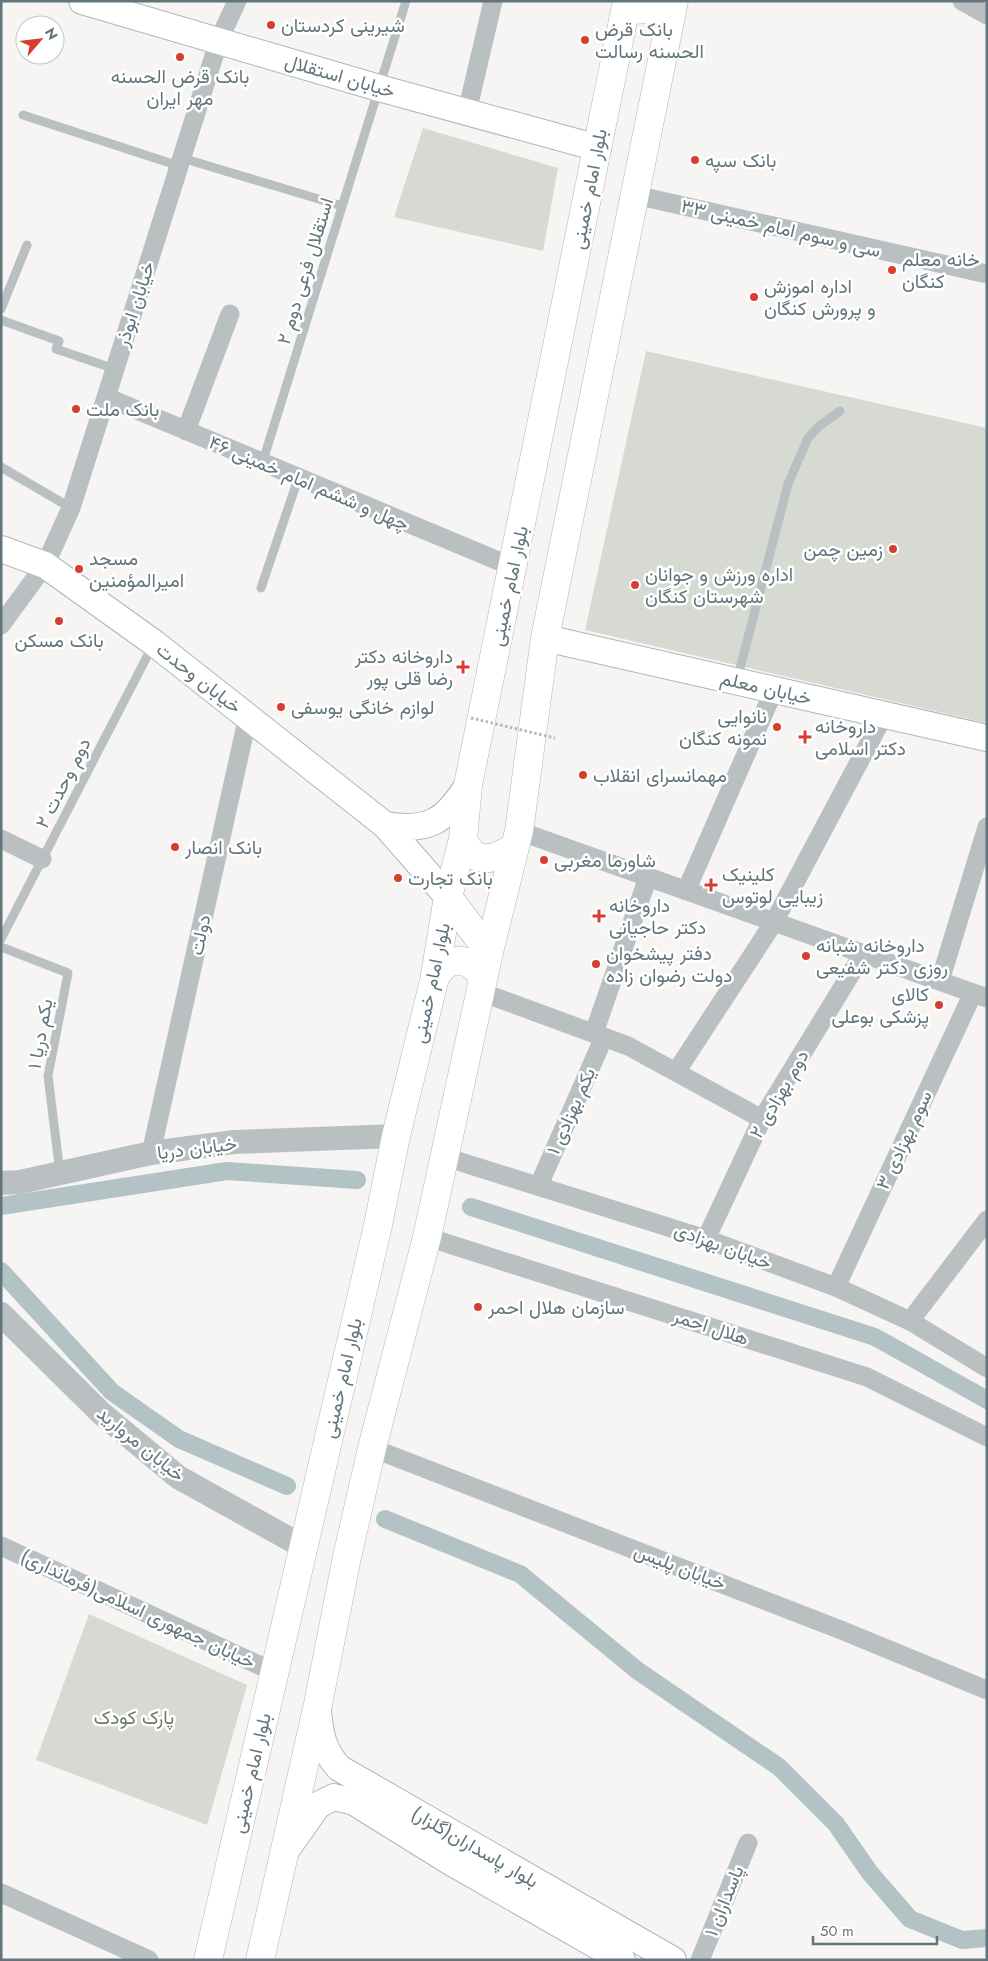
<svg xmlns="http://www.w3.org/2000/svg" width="988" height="1961" font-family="Jost,Vazirmatn,sans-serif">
  <rect width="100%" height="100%" fill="#f6f5f3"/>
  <path fill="#d6dad2" d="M423,128l135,40 -15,83 -149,-34z
    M646,351l341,77v295l-402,-93z
    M89,1614l158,71 -40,140 -171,-65z"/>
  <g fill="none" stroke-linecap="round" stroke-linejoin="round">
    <path stroke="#b3c2c4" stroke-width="18" d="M1,1206l226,-35 130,9
      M471,1207l404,130 112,63
      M1,1271l111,121 67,47 108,47
      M385,1519l135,55 118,97 141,96 57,57 34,49 40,46 52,21 25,-2"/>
    <defs>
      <path id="secondary" d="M82,1l297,87 219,60
        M1,549l44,16 109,78 231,182 63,72
        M545,638l442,100
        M385,825c43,7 60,-3 83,-40
        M318,1710c2,24 5,40 21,58l334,192
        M285,1852l33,-47 16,-8 20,5 95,59 173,99"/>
      <path id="primary" d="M625,12c24,-5 30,-5 43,17
        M463,839c10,26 30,22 50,9
        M448,897l41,55
        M434,981c10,-26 37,-27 49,-2
        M208,1960l170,-735 18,-89 38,-155 14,-84 15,-58 5,-54 159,-784
        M260,1960l58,-256 29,-147 25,-109 55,-211 62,-285 30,-121 26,-193 129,-637"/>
    </defs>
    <use href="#secondary" stroke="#afb6b9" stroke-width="28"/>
    <use href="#primary" stroke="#b0b6b9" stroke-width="29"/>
    <path stroke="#bac0c2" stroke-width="9" d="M23,115l156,51
      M182,158l160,48
      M1,309l26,-64
      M1,320l58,21 -3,8 59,20
      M262,464l144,-463
      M1,467l70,41
      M261,588l37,-109
      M737,680l51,-196 20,-46 11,-12 21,-15
      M1,939l152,-294
      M1,947l67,26 -20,103 12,97"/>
    <path stroke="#bac0c2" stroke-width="19" d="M962,1l25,14
      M467,112l26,-111
      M635,195l352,79
      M106,397l407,170
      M186,431l44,-117
      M1,625l44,-60 26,-57 148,-468 18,-39
      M519,831l468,167
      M1,839l41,20
      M686,891l88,-201
      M940,981l47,-154
      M481,992l147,54 134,73
      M594,1033l54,-156
      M676,1072l98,-150 110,-207
      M151,1153l97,-437
      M445,1157l261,82 130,48 74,34 77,47
      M539,1185l65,-148
      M427,1237l440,140 120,60
      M706,1239l56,-120 101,-165
      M836,1287l137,-294
      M910,1321l77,-101
      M372,1448l469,182 146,60
      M1,1546l273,126
      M1,1893l148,67
      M700,1960l48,-117"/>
    <path stroke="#bac0c2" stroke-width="24" d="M1,1183l19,-1 131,-29 83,-11 162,-6
      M1,1314l100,99 77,64 124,69"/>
    <use href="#secondary" stroke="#fff" stroke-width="26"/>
    <use href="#primary" stroke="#fff" stroke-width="28"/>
    <path stroke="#b5b9bb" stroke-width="3" stroke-dasharray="2.5 2.5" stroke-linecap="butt" d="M471,718l84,20"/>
  </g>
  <g fill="#d83d31" stroke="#fff" stroke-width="2">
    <circle cx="271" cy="25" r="5"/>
    <circle cx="585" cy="40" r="5"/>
    <circle cx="180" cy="57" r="5"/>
    <circle cx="695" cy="160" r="5"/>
    <circle cx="892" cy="270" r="5"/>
    <circle cx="754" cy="297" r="5"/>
    <circle cx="76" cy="409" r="5"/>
    <circle cx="893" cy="549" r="5"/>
    <circle cx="79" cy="569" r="5"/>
    <circle cx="635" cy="585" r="5"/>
    <circle cx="59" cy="621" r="5"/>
    <path d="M460.5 659.5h5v5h5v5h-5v5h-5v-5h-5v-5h5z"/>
    <circle cx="281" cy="707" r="5"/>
    <circle cx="777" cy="727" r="5"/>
    <path d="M802.5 729.5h5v5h5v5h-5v5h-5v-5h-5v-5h5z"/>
    <circle cx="583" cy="775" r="5"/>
    <circle cx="175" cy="847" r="5"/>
    <circle cx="544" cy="860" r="5"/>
    <circle cx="398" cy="878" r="5"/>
    <path d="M708.5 877.5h5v5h5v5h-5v5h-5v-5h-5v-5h5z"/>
    <path d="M596.5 908.5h5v5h5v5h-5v5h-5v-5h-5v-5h5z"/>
    <circle cx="806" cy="956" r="5"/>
    <circle cx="596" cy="964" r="5"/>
    <circle cx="939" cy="1005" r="5"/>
    <circle cx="478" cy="1307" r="5"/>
  </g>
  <g text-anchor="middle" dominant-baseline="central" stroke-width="5" stroke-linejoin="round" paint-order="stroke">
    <g font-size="19" fill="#63757c" stroke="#fff" text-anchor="start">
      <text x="281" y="25">شیرینی کردستان</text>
      <text x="595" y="29">بانک قرض<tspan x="595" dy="22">الحسنه رسالت</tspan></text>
      <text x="180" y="76" text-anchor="middle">بانک قرض الحسنه<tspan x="180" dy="22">مهر ایران</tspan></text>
      <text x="705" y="160">بانک سپه</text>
      <text x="902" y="259">خانه معلم<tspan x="902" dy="22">کنگان</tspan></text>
      <text x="764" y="286">اداره اموزش<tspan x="764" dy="22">و پرورش کنگان</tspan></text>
      <text x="86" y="409">بانک ملت</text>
      <text x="883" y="549" text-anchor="end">زمین چمن</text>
      <text x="89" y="558">مسجد<tspan x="89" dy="22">امیرالمؤمنین</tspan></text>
      <text x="645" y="574">اداره ورزش و جوانان<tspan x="645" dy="22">شهرستان کنگان</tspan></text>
      <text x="59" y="640" text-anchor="middle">بانک مسکن</text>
      <text x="453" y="656" text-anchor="end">داروخانه دکتر<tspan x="453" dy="22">رضا قلی پور</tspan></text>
      <text x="291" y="707">لوازم خانگی یوسفی</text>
      <text x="767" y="716" text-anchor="end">نانوایی<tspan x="767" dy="22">نمونه کنگان</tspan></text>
      <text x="815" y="726">داروخانه<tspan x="815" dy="22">دکتر اسلامی</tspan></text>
      <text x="593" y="775">مهمانسرای انقلاب</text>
      <text x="185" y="847">بانک انصار</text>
      <text x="554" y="860">شاورما مغربی</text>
      <text x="722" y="874">کلینیک<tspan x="722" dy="22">زیبایی لوتوس</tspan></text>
      <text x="408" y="878">بانک تجارت</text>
      <text x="609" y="905">داروخانه<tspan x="609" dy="22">دکتر حاجیانی</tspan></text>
      <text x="816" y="945">داروخانه شبانه<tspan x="816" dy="22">روزی دکتر شفیعی</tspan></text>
      <text x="606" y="953">دفتر پیشخوان<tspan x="606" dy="22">دولت رضوان زاده</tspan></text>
      <text x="929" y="994" text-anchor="end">کالای<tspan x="929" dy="22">پزشکی بوعلی</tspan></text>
      <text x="488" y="1307">سازمان هلال احمر</text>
    </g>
    <g font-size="19" fill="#63757c" stroke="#fff">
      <text transform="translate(340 76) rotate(16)">خیابان استقلال</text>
      <text transform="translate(589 189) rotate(-79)">بلوار امام خمینی</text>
      <text transform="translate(781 228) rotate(13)">سی و سوم امام خمینی ۳۳</text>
      <text transform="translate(305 271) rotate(-73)">استقلال فرعی دوم ۲</text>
      <text transform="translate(135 304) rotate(-72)">خیابان ابوذر</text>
      <text transform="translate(309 483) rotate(23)">چهل و ششم امام خمینی ۴۶</text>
      <text transform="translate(509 586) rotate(-78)">بلوار امام خمینی</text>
      <text transform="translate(199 678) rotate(38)">خیابان وحدت</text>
      <text transform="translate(766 688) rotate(13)">خیابان معلم</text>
      <text transform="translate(63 783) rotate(-63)">دوم وحدت ۲</text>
      <text transform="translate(200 935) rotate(-78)">دولت</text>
      <text transform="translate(431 983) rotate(-78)">بلوار امام خمینی</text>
      <text transform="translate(40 1034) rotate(-80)">یکم دریا ۱</text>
      <text transform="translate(779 1094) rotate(-60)">دوم بهزادی ۲</text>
      <text transform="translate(571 1111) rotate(-66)">یکم بهزادی ۱</text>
      <text transform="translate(904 1140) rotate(-65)">سوم بهزادی ۳</text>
      <text transform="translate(197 1148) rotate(-7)">خیابان دریا</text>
      <text transform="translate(723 1246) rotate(20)">خیابان بهزادی</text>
      <text transform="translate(711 1327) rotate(18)">هلال احمر</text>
      <text transform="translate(342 1378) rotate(-77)">بلوار امام خمینی</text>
      <text transform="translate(141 1444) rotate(39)">خیابان مروارید</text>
      <text transform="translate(680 1567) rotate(21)">خیابان پلیس</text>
      <text transform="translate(138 1609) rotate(25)">خیابان جمهوری اسلامی(فرمانداری)</text>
      <text transform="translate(251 1773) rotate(-77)">بلوار امام خمینی</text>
      <text transform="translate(475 1847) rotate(30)">بلوار پاسداران(گلزار)</text>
      <text transform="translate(724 1901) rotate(-68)">پاسداران ۱</text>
    </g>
    <g font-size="19" fill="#6c7965" stroke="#fff">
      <text x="134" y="1717">پارک کودک</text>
    </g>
  </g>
  <rect width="988" height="1961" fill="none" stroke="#63757c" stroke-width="5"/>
  <g transform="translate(40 40) rotate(62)"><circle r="24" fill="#ffffff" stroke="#c1c8cb"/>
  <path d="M0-4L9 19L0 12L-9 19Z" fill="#d83d31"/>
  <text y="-8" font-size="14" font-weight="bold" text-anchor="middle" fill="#63757c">N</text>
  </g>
  <path d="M813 1936v8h124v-8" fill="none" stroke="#63757c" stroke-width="2.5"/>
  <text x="820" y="1936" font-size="15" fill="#63757c" stroke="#ffffff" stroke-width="4" paint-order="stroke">50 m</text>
</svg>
